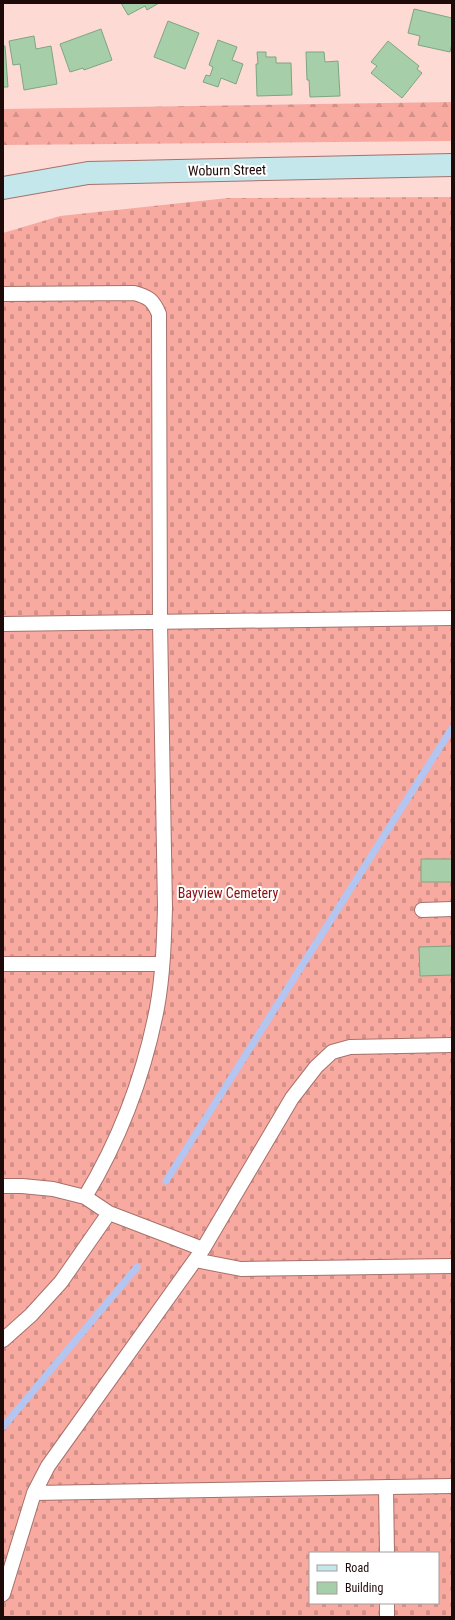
<svg xmlns="http://www.w3.org/2000/svg" width="455" height="1620" font-family="'Roboto Condensed',sans-serif">
  <defs>
    <pattern id="forest-firs" width="22" height="20" patternUnits="userSpaceOnUse"><rect width="22" height="20" fill="#f8aaa1"/><path d="M5 1l3.5 6h-7zM16 11l3.5 6h-7z" fill="#d49189"/></pattern>
    <pattern id="cemetery-stones" width="16" height="16" patternUnits="userSpaceOnUse"><rect width="16" height="16" fill="#f8aaa1"/><path d="M2 7V4a2 2 0 0 1 4 0v3zM10 15v-3a2 2 0 0 1 4 0v3z" fill="#d49189"/></pattern>
  </defs>
  <rect width="100%" height="100%" fill="#fedad5"/>
  <path fill="url(#forest-firs)" d="M452,102v39l-449,4v-36z"/>
  <path fill="url(#cemetery-stones)" fill-rule="evenodd" d="M452,197v1420h-449v-1384l57,-17 168,-18zM310,1553h128v50h-128z"/>
  <g fill="none" stroke-linecap="round" stroke-linejoin="round">
    <path stroke="#b3c6f2" stroke-width="7" d="M166,1181l286,-453
      M3,1427l134,-160"/>
  </g>
  <path fill="#a6cfa9" stroke="#7ea581" d="M121,3h38l-12,7 -2,-4 -17,9z
    M414,9l38,9v25l-2,9 -32,-7 2,-9 -12,-3z
    M168,21l31,12 -14,36 -31,-12z
    M101,29l11,31 -28,10 -1,-2 -13,4 -10,-28z
    M34,36l2,13 15,-3 6,38 -33,6 -4,-26 -7,1 -4,-24z
    M218,40l19,7 -5,13 11,4 -7,20 -15,-6 -3,9 -15,-5 3,-7 4,1 3,-9 -4,-2z
    M388,41l31,25 -2,3 5,4 -20,25 -31,-25 6,-7 -6,-4z
    M3,46h2l3,41h-5z
    M257,52h9v5h10v6h15l1,32 -35,1 -1,-32h2z
    M306,52h18l1,10 13,-1 2,35 -30,1 -1,-17h-2z
    M421,859h31v23h-31z
    M452,946v29l-32,1 -1,-29z"/>
  <g fill="none" stroke-linecap="round" stroke-linejoin="round">
    <defs>
      <path id="lane" d="M3,294l131,-1c15,4 19,7 25,21l1,308 5,286c-1,33 -2,67 -8,100 -13,67 -37,131 -72,189
        M3,624l449,-6
        M422,910l30,-1
        M3,964h158
        M3,1186h19l31,3 32,8 24,16 94,36
        M195,1260l46,9 211,-3
        M3,1340l28,-25 30,-33 48,-69
        M386,1487l1,66
        M34,1493l418,-7
        M3,1594l31,-101 14,-27 155,-217 89,-151 24,-31 16,-15 18,-5 102,-2
        M387,1603v14"/>
      <path id="secondary" d="M3,188l85,-15 364,-8"/>
    </defs>
    <use href="#lane" stroke="#a6716b" stroke-width="16"/>
    <use href="#secondary" stroke="#a6716b" stroke-width="24"/>
    <use href="#lane" stroke="#fff" stroke-width="14"/>
    <use href="#secondary" stroke="#c4e7ec" stroke-width="22"/>
  </g>
  <g text-anchor="middle" dominant-baseline="central" stroke-width="4" stroke-linejoin="round" paint-order="stroke">
    <g font-size="14" fill="#1e0a09" stroke="#fff">
      <text transform="translate(227 170) rotate(-1)">Woburn Street</text>
    </g>
    <g font-size="14" fill="#8a1013" stroke="#fff">
      <text x="228" y="893">Bayview Cemetery</text>
    </g>
  </g>
  <rect width="455" height="1620" fill="none" stroke="#1e0a09" stroke-width="8"/>
  <rect x="309" y="1552" width="130" height="52" fill="#ffffff" stroke="#a59d9d"/>
  <rect x="317" y="1565" width="20" height="6" fill="#c4e7ec" stroke="#a59d9d"/>
  <text x="345" y="1572" font-size="12" fill="#1e0a09">Road</text>
  <rect x="317" y="1582" width="20" height="12" fill="#a6cfa9" stroke="#a59d9d"/>
  <text x="345" y="1592" font-size="12" fill="#1e0a09">Building</text>
</svg>
